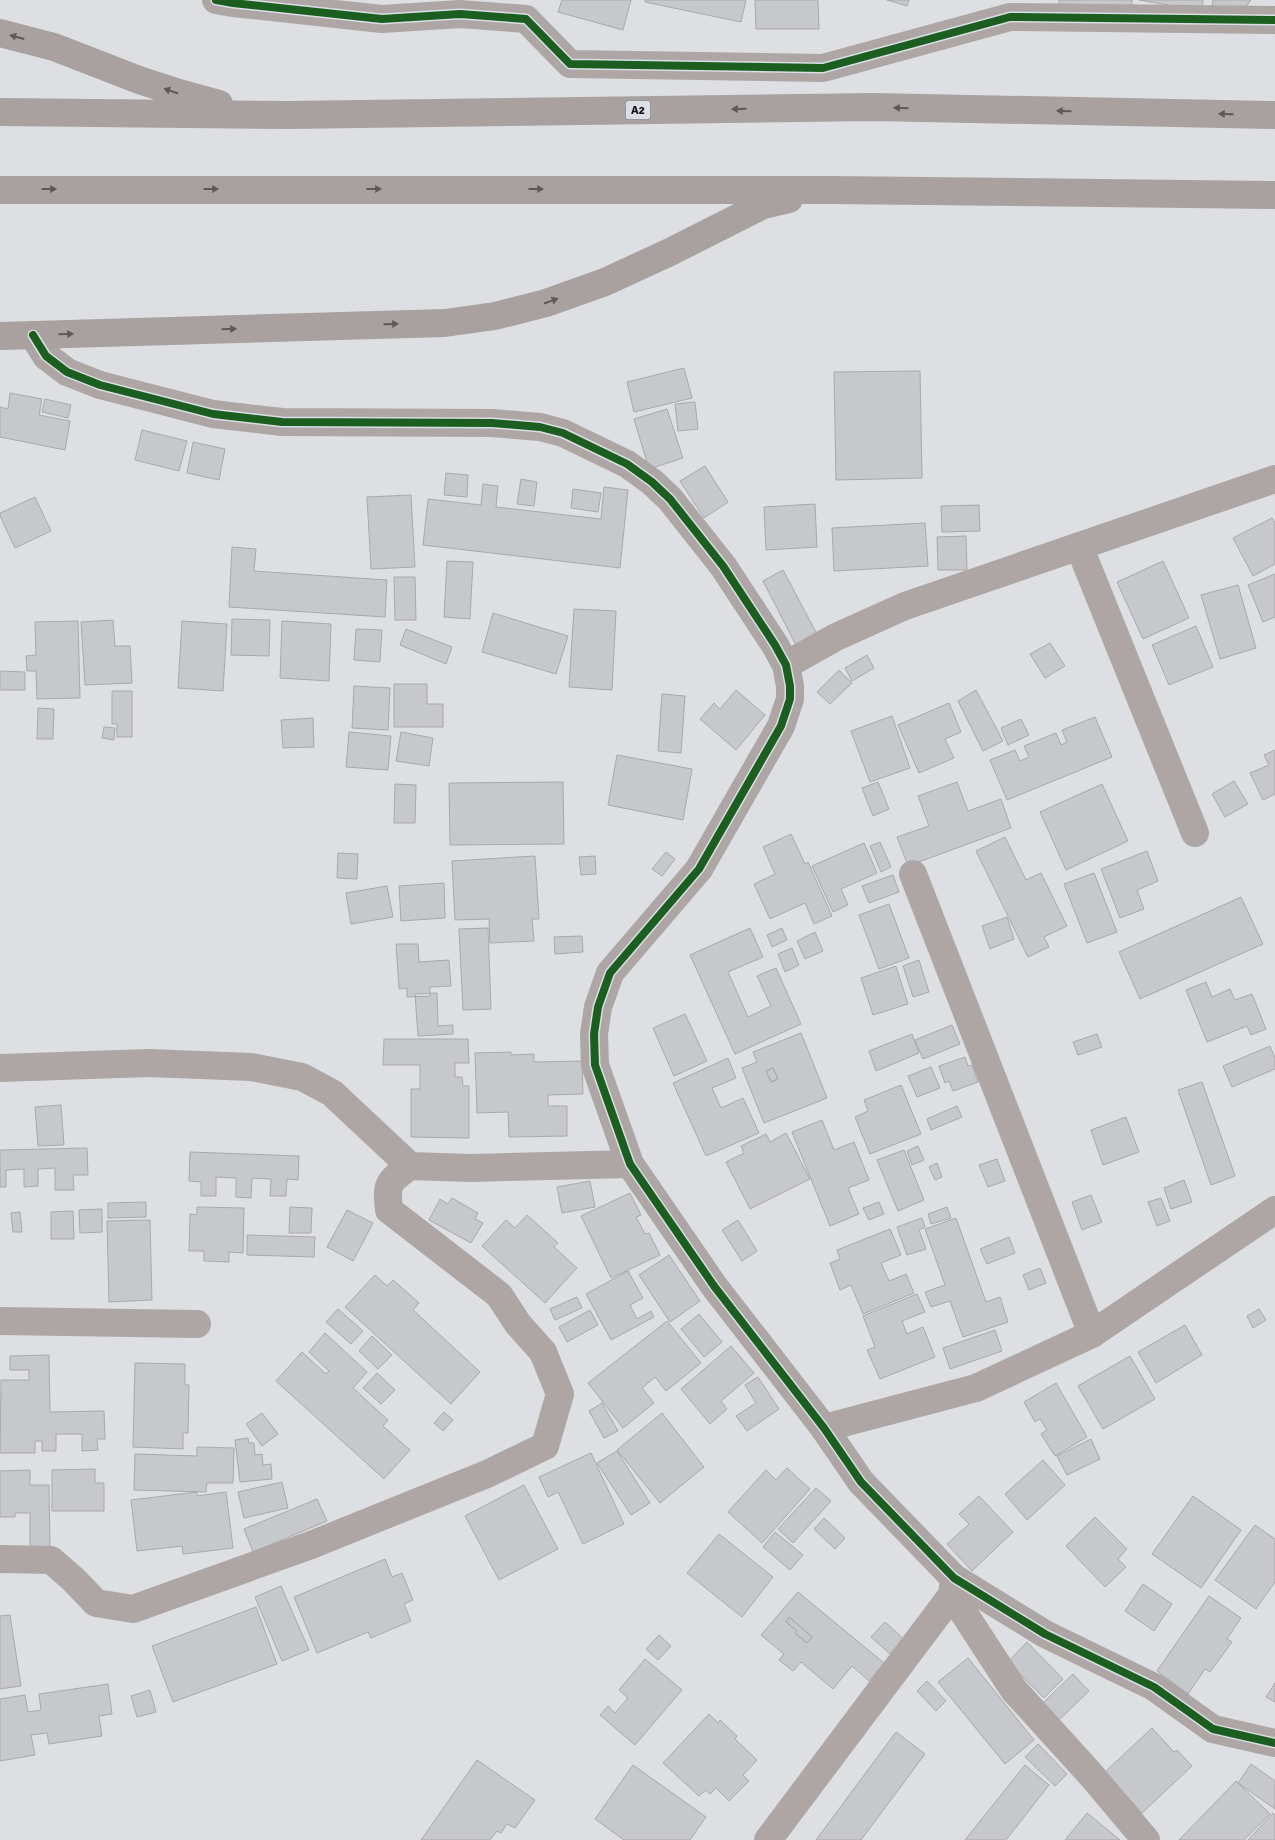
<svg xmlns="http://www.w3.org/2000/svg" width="1275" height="1840" font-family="Signika,sans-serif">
  <rect width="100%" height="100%" fill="#dddfe2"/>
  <path fill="#c7c8cb" stroke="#a8a9ac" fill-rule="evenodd" d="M562,0h69l-8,30 -65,-18z
    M645,0h101l-5,22 -96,-20z
    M755,0h63l1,29h-63z
    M887,0h22l-2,6z
    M1059,0h73l-1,15 -72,-4z
    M1139,0h64l-1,11z
    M1213,0h38l-6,8 -33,-2z
    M684,368l8,30 -58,14 -7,-30z
    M920,371l2,107 -86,2 -2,-108z
    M10,393l32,6 -3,16 31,6 -5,29 -65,-13v-30l8,2z
    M45,399l26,6 -3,13 -26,-6z
    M695,402l3,27 -20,2 -3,-27z
    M667,409l16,49 -34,11 -15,-50z
    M142,430l45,11 -8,30 -44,-11z
    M193,442l32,7 -6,31 -32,-7z
    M705,466l23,36 -24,16 -24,-37z
    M446,473l22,2 -1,22 -23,-2z
    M521,479l16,3 -3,24 -17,-2z
    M483,484l15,2 -2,21 105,12 3,-32 24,3 -8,78 -197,-23 5,-46 53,6z
    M573,489l28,4 -3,19 -27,-4z
    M411,495l4,72 -44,2 -4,-72z
    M35,497l16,34 -36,17 -15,-32v-3z
    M815,504l2,43 -51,3 -2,-43z
    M979,505l1,26 -38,1 -1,-26z
    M1272,518l3,5v41l-22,12 -20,-38z
    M925,523l3,43 -94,5 -2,-43z
    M966,536l1,34h-29l-1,-33z
    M232,547l24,2 -2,22 133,9 -2,37 -156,-10z
    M447,561l26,1 -3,57 -26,-2z
    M1163,561l26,57 -46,21 -26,-57z
    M783,570l35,66 -21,11 -34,-66z
    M1275,574v43l-12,5 -15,-37z
    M394,577h21l1,43h-21z
    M1238,585l18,63 -36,11 -19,-64z
    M574,609l42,2 -4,79 -43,-3z
    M493,613l75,23 -12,38 -74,-22z
    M232,619l38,1 -1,36 -38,-1z
    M113,620l2,26h15l2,37 -47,2 -4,-63z
    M78,621l2,77 -43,1 -1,-28h-9l-1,-15 10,-1 -1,-33z
    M182,621l45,3 -4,67 -45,-3z
    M282,621l49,3 -2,57 -49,-3z
    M1196,626l17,41 -44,18 -17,-40z
    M356,629l26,1 -2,32 -26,-2z
    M406,629l46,18 -6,17 -46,-19z
    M1050,643l15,23 -20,12 -15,-24z
    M867,655l7,13 -22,13 -7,-13z
    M839,670l13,13 -22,21 -13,-12z
    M0,671l25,1v18h-25z
    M394,684h33v20h16v23h-49z
    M354,686l36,2 -2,42 -36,-2z
    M736,690l29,25 -29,35 -36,-31 14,-16 6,6z
    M976,690l27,51 -20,10 -25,-50z
    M112,691h20v46h-15v-13h-5z
    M662,694l23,2 -4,57 -23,-2z
    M949,703l12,29 -16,7 9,19 -35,15 -21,-48z
    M38,708l16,1 -1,30h-16z
    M892,716l18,52 -40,14 -19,-51z
    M1095,717l17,40 -105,43 -17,-40 25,-10 5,11 9,-4 -5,-11 32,-13 5,12 6,-3 -5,-12z
    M313,718l1,29 -31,1 -2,-28z
    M1021,719l8,16 -21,10 -7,-17z
    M104,727l11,1 -1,12 -12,-2z
    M349,732l42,4 -3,34 -42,-3z
    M401,732l32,6 -4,28 -33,-5z
    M1275,750v44l-12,6 -13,-27 19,-8 -5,-10z
    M617,755l75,14 -9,51 -75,-15z
    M1234,781l14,23 -23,13 -13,-23z
    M563,782l1,62 -114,1 -1,-62z
    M878,782l11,27 -16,7 -11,-28z
    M957,782l11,29 33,-12 10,29 -103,38 -11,-29 32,-11 -11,-30z
    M395,784l21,1 -1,38h-21z
    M1102,784l26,57 -62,29 -26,-58z
    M791,834l14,30 3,-2 24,54 -18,8 -9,-21 -35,16 -16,-35 21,-10 -12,-27z
    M1005,837l21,43 15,-7 26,53 -23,11 5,10 -21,10 -52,-106z
    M880,842l11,25 -10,5 -11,-26z
    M864,843l13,30 -36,16 7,16 -15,7 -21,-46z
    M1147,851l11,30 -21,9 7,19 -24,9 -19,-49z
    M666,852l9,7 -13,17 -10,-7z
    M338,853l20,1 -1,25 -20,-1z
    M535,856l4,63h-7l2,22 -44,2 -1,-24 -34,1 -3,-59z
    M595,856l1,18 -15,1 -2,-18z
    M1094,873l23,59 -30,11 -23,-59z
    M893,875l6,17 -30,11 -7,-17z
    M444,883l1,35 -44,3 -2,-35z
    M387,886l6,31 -42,7 -5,-31z
    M1241,897l22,47 -123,55 -21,-47z
    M889,904l20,54 -30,11 -20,-54z
    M1007,917l7,22 -24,10 -8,-23z
    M488,928l3,81 -28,1 -4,-81z
    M750,928l13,29 -35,15 20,45 23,-11 -14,-30 19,-8 25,56 -66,30 -45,-99z
    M782,928l5,12 -15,7 -5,-12z
    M815,932l8,19 -18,8 -8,-18z
    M582,936l1,16 -28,2 -1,-17z
    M396,944h22l1,18 30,-2 2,26 -21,1v9l-23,1v-9l-8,1z
    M792,948l7,17 -14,7 -7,-18z
    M919,960l10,32 -16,5 -10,-31z
    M896,966l12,38 -35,11 -12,-37z
    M1206,982l6,15 18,-8 5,11 17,-6 14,35 -15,6 -4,-9 -40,16 -21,-52z
    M437,993l1,33 15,-1v9l-35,2 -3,-42z
    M685,1014l22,47 -33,15 -21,-48z
    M952,1025l8,19 -37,15 -8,-19z
    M801,1033l26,65 -63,25 -22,-55 15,-6 -4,-10zM773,1068l5,11 -7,3 -5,-11z
    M912,1034l7,19 -43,18 -7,-20z
    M1097,1034l5,13 -24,8 -5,-13z
    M384,1039h84l1,24h-14v14h7l1,9h6v52l-58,-1v-48h9v-24h-37z
    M1270,1046l5,12v11l-43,18 -9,-21z
    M511,1052v3l23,-1v8l48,-1 1,33 -35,1v11h19v30l-58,1 -1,-25 -31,1 -2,-60z
    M965,1057l3,9 4,-1 6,17 -25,9 -4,-10 -4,2 -6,-17z
    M728,1058l8,20 -24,10 9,20 22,-10 16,35 -53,23 -33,-73z
    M931,1067l9,21 -23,9 -9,-21z
    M773,1068l5,11 -7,3 -5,-11z
    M1202,1082l33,94 -24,9 -33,-95z
    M901,1085l20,49 -51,20 -15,-37 13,-6 -4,-11z
    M61,1105l3,40 -26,1 -3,-39z
    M957,1106l5,11 -31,13 -4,-11z
    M1126,1117l13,35 -36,13 -12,-35z
    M822,1120l12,30 20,-8 15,38 -21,8 11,26 -29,12 -38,-94z
    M786,1133l24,46 -60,30 -24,-47 18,-9 -3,-7 25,-12 4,8z
    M918,1146l6,14 -12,5 -5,-14z
    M87,1148l1,27h-15l1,15h-19v-22l-17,1v17l-14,1v-18l-18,1v17h-6v-37z
    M904,1150l20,50 -26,11 -21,-51z
    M190,1152l109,4 -1,24 -11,-1 -1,17h-16l1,-17 -19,-1 -1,20 -15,-1v-19l-20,-1v19h-15v-14l-12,-1z
    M997,1159l8,22 -17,6 -9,-22z
    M937,1163l5,14 -7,3 -6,-13z
    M1184,1180l8,22 -21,7 -7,-21z
    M590,1181l5,26 -33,6 -5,-26z
    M630,1193l11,22 -5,2 9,17 4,-1 11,22 -49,23 -30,-62z
    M1091,1195l11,27 -20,8 -10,-28z
    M452,1198l26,15 -3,6 8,4 -12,20 -42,-23 11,-21 8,5z
    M1161,1198l9,23 -13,5 -9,-24z
    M146,1202v15l-38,1v-15z
    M879,1202l5,12 -15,6 -6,-12z
    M197,1207l47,1 -1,45 -14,-1v10l-25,-1v-10h-15l1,-37 7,1z
    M290,1207l22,1 -1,25h-22z
    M947,1207l4,11 -20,6 -3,-10z
    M102,1209v23l-22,1 -1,-23z
    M347,1210l26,13 -20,38 -26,-14z
    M73,1211l1,28h-23v-27z
    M20,1212l2,20h-9l-2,-19z
    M527,1215l31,28 -4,4 23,21 -32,35 -63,-57 24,-26 9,8z
    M922,1218l3,9 -6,3 7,19 -19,6 -10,-28z
    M956,1218l30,84 14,-5 8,25 -45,15 -13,-36 -19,6 -6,-15 20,-7 -20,-56z
    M150,1220l2,80 -43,2 -2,-81z
    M738,1220l19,31 -15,10 -20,-31z
    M890,1229l11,26 -20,8 8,18 17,-7 8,19 -51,21 -12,-29 -11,5 -10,-27 10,-4 -3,-9z
    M247,1235l68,2 -1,20 -67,-2z
    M1009,1237l6,16 -28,11 -7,-15z
    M669,1255l31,46 -30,21 -31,-47z
    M1040,1268l6,15 -17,7 -6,-15z
    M628,1271l15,27 -13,7 7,14 14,-8 3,6 -43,23 -25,-46z
    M375,1275l12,11 6,-6 26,23 -6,7 67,62 -29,32 -106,-97z
    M917,1294l8,18 -23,9 5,13 16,-7 12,30 -55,22 -13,-29 8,-3 -12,-31z
    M577,1297l5,11 -27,12 -5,-11z
    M338,1309l25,22 -12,13 -25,-22z
    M1259,1309l7,11 -13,8 -6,-12z
    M590,1310l8,15 -31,17 -8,-15z
    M699,1314l23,28 -18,15 -23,-28z
    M667,1321l34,42 -35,28 -11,-14 -13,11 12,15 -31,25 -35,-45z
    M1185,1325l17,30 -46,28 -18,-31z
    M995,1330l7,21 -52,18 -7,-21z
    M325,1333l42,39 -14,16 35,32 -5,6 27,24 -26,29 -108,-98 26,-29 24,22 3,-3 -20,-19z
    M372,1336l20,19 -14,14 -19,-18z
    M731,1346l23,27 -33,28 6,8 -17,15 -29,-35z
    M49,1355l1,57 54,-1 1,28h-8l1,11 -16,1v-17h-26v17h-14v-10h-7v12h-35l1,-73h28v-10h-19v-14z
    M1130,1356l25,43 -52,30 -25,-43z
    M135,1363l50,1v21h4l-1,48h-5v16l-50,-2z
    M377,1373l18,17 -14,14 -18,-16z
    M758,1377l21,32 -32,22 -11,-15 20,-13 -11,-18z
    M1056,1383l31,54 -32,19 -14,-22 6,-4 -7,-11 -5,3 -11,-20z
    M602,1403l16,28 -14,7 -15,-27z
    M444,1412l9,8 -10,11 -9,-8z
    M262,1413l16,21 -16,12 -16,-22z
    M662,1413l42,54 -44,36 -43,-53z
    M248,1438l1,5h5l1,12 7,-1 1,11 8,-1 1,15 -32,3 -5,-42z
    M1091,1439l9,20 -33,16 -10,-19z
    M197,1447l37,1 -1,35h-26l-1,9 -72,-2 1,-36 62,2z
    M617,1451l33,52 -19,12 -34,-52z
    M591,1453l33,71 -41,20 -25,-52 -10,5 -9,-20z
    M1043,1460l22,25 -38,35 -22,-26z
    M787,1468l23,21 -48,54 -34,-31 38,-42 10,10z
    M95,1469v14h9v28h-52v-41z
    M30,1470v15h19l1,62h-20v-34h-15v4h-15v-46z
    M282,1482l6,26 -44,10 -6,-26z
    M524,1485l34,64 -59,31 -34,-64z
    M816,1488l15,13 -38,42 -15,-14z
    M197,1492v4l29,-4 7,56 -50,6 -1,-8 -45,5 -6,-51z
    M979,1496l34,36 -41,39 -25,-27 22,-20 -10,-10z
    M1193,1496l48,34 -40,58 -49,-34z
    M317,1499l10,22 -74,31 -9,-23z
    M1095,1517l32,32 -9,10 8,8 -21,20 -39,-41z
    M824,1518l21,20 -10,11 -21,-20z
    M1255,1525l20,14v43l-19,27 -41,-29z
    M775,1532l28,23 -13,15 -27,-23z
    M719,1534l54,43 -31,40 -55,-44z
    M385,1559l7,18 10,-4 11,27 -9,4 7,17 -40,17 -3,-6 -51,21 -23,-56z
    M1143,1584l29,20 -18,27 -29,-20z
    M281,1586l28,64 -27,11 -27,-64z
    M798,1592l86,71 -15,18 -17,-15 -19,23 -32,-27 -8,9 -14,-11 5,-6 -23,-19zM789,1617l23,20 -5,6 -12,-10 2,-2 -11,-9z
    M1209,1596l32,22 -14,21 5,3 -22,30 -5,-3 -17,25 -31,-23z
    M256,1607l21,57 -104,38 -21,-56z
    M10,1615l11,71 -21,3v-73z
    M789,1617l23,20 -5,6 -12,-10 2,-2 -11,-9z
    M885,1622l19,17 -14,15 -19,-17z
    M659,1635l12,11 -13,14 -12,-11z
    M1027,1642l36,37 -19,19 -36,-36z
    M968,1658l66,82 -29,24 -67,-82z
    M645,1659l37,31 -47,55 -35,-30 8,-9 7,7 13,-15 -9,-8z
    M1073,1674l16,17 -30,29 -16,-17z
    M927,1681l19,20 -10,10 -19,-20z
    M1275,1683v19l-9,-5z
    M108,1684l4,30 -13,2 3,20 -53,8 -2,-11 -16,2 4,20 -35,6v-62l25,-4 3,17 13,-2 -2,-16z
    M150,1690l6,22 -19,5 -6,-21z
    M709,1714l9,9 2,-3 17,16 -2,3 22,21 -14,15 6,6 -20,20 -13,-13 -6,6 -4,-4 -7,6 -36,-33z
    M1152,1728l22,24 3,-2 15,16 -50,47 -37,-41z
    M896,1732l29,22 -64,86h-45z
    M1038,1744l29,30 -12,12 -30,-29z
    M477,1760l58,40 -20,28 -8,-4 -6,9 -4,-2 -7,9h-69z
    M1251,1764l24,17v28l-37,-26z
    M633,1765l73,52 -16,23h-66l-29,-21z
    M1025,1765l24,20 -43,55h-41z
    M1236,1781l34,33 -26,26h-65z
    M1087,1813l33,27h-55z
    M1273,1813l2,2v25h-27z"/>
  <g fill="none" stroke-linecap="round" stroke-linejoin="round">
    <path stroke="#ada6a5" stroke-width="28" d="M216,0l17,3 149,16 78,-5 66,5 44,45 253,4 187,-51 265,3
      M33,335l13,21 21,16 33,13 113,29 69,8 210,1 48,4 23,6 64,31 25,18 18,17 53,67 52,79 11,20 4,21v13l-9,27 -82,143 -89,104 -12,34 -4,27 1,31 35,99 84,122 110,142 37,54 93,96 91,56 109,53 59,42 62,14
      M1079,546l116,287
      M786,665l50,-28 69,-31 370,-127
      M913,874l179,460
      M0,1068l149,-5 102,4 51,10 30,16 78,73 60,2 160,-4
      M0,1321l197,3
      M824,1428l152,-40 116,-54 183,-124
      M0,1559l51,1 23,20 22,23 37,6 178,-64 176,-71 58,-28 15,-52 -17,-42 -25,-28 -19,-29 -110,-85c-3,-27 -1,-28 21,-44
      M952,1595l62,95 78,86 54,64
      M768,1840l184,-245 2,-17"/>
    <path stroke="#a8a1a0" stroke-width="28" d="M0,33l54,14 85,33 40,13 40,11
      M0,112l287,3 586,-8 402,8
      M0,190h831l444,5
      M0,336l445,-13 50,-7 51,-13 59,-21 65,-30 93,-47 26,-6"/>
    <defs>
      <path id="cycleway" d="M216,0l17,3 149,16 78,-5 66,5 44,45 253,4 187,-51 265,3
        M33,335l13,21 21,16 33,13 113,29 69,8 210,1 48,4 23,6 64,31 25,18 18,17 53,67 52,79 11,20 4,21v13l-9,27 -82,143 -89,104 -12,34 -4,27 1,31 35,99 84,122 110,142 37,54 93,96 91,56 109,53 59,42 62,14"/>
    </defs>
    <use href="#cycleway" stroke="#dadfe5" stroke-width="11"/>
    <use href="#cycleway" stroke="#1b5e20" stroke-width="8"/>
  </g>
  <defs><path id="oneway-solid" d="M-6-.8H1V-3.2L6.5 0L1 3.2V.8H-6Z" transform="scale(1.25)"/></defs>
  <g fill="#5c595a">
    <use href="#oneway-solid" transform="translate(17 37) rotate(-165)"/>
    <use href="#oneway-solid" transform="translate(171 91) rotate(-161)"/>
    <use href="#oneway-solid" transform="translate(901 108) rotate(-179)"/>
    <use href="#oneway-solid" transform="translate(739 109) rotate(179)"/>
    <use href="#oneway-solid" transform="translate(1064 111) rotate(-179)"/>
    <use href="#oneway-solid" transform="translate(1226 114) rotate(-179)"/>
    <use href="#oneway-solid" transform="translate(49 189)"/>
    <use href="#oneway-solid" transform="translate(211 189)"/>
    <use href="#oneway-solid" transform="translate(374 189)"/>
    <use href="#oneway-solid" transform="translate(536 189)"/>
    <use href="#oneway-solid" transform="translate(551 301) rotate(-19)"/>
    <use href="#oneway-solid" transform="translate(391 324) rotate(-2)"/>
    <use href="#oneway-solid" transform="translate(229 329) rotate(-2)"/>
    <use href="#oneway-solid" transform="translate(66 334) rotate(-2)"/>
  </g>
  <g text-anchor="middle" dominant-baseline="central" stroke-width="4" stroke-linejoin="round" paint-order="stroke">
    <rect fill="#dadfe5" stroke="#4d4f53" stroke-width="1" x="625.5" y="100.5" width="25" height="19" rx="4"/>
    <g font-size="12" font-weight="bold" fill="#101114">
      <text x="638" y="110">A2</text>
    </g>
  </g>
</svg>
